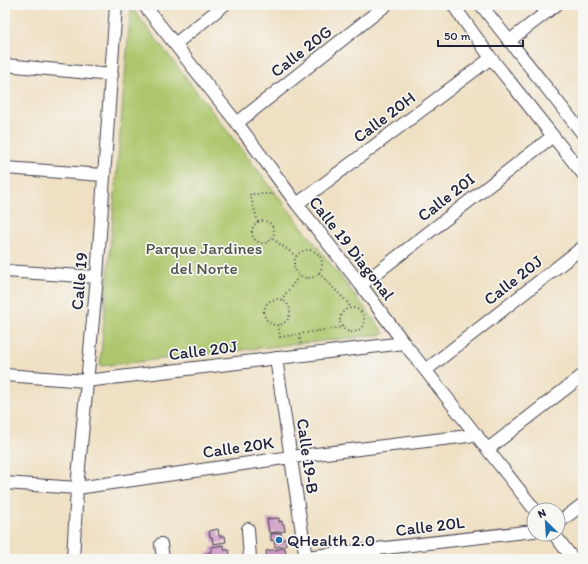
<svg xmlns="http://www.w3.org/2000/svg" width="588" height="564" font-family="Itim,sans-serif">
  <rect width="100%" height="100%" fill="#f6f6f2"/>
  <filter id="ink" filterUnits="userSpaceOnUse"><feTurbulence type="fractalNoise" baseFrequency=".025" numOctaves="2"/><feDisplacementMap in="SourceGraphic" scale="8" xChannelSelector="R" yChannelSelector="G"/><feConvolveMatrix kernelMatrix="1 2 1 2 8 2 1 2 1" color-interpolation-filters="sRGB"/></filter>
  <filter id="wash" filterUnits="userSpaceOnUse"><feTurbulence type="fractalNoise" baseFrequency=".012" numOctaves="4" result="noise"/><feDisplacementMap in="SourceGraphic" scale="16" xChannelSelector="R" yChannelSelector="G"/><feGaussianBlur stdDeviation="0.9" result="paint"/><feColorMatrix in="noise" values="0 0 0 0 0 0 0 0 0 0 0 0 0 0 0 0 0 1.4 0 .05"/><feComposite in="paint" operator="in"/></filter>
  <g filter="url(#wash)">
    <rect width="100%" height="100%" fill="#efe0c3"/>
    <path fill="#aec76d" stroke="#687454" d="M131,7l254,327 -285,32z"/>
    <g id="blocks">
      <path fill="#cb91bf" d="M279,518v4l3,-1v3h2l1,7 -16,2 -2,-14z
        M218,529l1,7h6l1,6 -13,2 -1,-7h-2l-1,-6z
        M281,533l1,6h4v7l-11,1 -1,-7 -3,1v-7z
        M224,545v5h5l1,7 -23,2 -1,-5 5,-2v-5z
        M285,548l1,6 -5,2v3h-11l-1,-2h-2l-1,-6z"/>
    </g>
  </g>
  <g filter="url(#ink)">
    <use href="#blocks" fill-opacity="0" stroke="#413e4f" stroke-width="1"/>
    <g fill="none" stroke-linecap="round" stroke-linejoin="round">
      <defs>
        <path id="minor" d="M144,5l93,118 60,81 64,81 43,58 131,167
          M453,5l38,53 92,116
          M481,5l102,129
          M509,41l47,-36
          M175,44l49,-39
          M5,65l107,10
          M237,123l149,-118
          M5,168l98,7
          M297,204l194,-146
          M5,271l92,6
          M361,285l192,-149
          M276,358l30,201
          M426,370l157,-123
          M5,375l81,6 318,-38
          M488,449l95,-74
          M5,483l72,5 214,-31 186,-22
          M558,523l25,-19
          M248,529l2,30
          M554,534l19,25
          M161,544l2,15
          M306,557l228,-26
          M73,559l4,-71 20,-211 19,-272"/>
      </defs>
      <use href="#minor" stroke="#413e4f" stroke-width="14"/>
      <path stroke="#413e4f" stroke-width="2" stroke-dasharray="1 3" stroke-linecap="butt" d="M252 232a11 11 0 1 1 22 0a11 11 0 1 1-22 0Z
        M258,222l-8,-28h26
        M273,239l23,17
        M294 264a14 14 0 1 1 28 0a14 14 0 1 1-28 0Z
        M319,273l30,31 1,5
        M264 312a13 13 0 1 1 26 0a13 13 0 1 1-26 0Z
        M281,300l19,-25
        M340 320a12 12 0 1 1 24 0a12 12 0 1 1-24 0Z
        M278,325l2,12 19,-3 2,11
        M299,334l44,-7"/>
      <use href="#minor" stroke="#fff" stroke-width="12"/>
    </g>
  </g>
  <circle fill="#1f6fb2" stroke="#f6f6f2" stroke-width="1.5" cx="279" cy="540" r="4"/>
  <g text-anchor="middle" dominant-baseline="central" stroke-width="3.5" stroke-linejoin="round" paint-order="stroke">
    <g font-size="17" fill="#22223b" stroke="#f6f6f2">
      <text transform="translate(301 51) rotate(-38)">Calle 20G</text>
      <text transform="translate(384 117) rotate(-37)">Calle 20H</text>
      <text transform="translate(446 197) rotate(-38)">Calle 20I</text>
      <text transform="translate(352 248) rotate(52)">Calle 19 Diagonal</text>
      <text transform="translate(513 280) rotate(-38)">Calle 20J</text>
      <text transform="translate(79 281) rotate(-85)">Calle 19</text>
      <text transform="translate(203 350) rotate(-7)">Calle 20J</text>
      <text transform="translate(238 447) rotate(-8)">Calle 20K</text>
      <text transform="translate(308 456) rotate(82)">Calle 19-B</text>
      <text transform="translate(430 526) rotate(-7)">Calle 20L</text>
    </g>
    <g font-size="17" fill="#4c544a" stroke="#f6f6f2">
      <text x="204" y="248">Parque Jardines<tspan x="204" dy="20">del Norte</tspan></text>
    </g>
    <g font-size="17" fill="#22223b" stroke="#f6f6f2" text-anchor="start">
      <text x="287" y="540">QHealth 2.0</text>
    </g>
  </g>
  <rect width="588" height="564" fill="none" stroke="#f6f6f2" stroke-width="20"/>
  <g transform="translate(546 522) rotate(335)"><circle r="19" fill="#f6f6f2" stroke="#a1a1a9"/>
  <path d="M0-3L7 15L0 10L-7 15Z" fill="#1f6fb2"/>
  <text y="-6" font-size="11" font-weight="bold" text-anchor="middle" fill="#22223b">N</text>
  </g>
  <path d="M438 40v6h85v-6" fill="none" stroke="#22223b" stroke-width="2"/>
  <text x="444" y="40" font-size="12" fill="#22223b" stroke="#f6f6f2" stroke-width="3" paint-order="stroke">50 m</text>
</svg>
